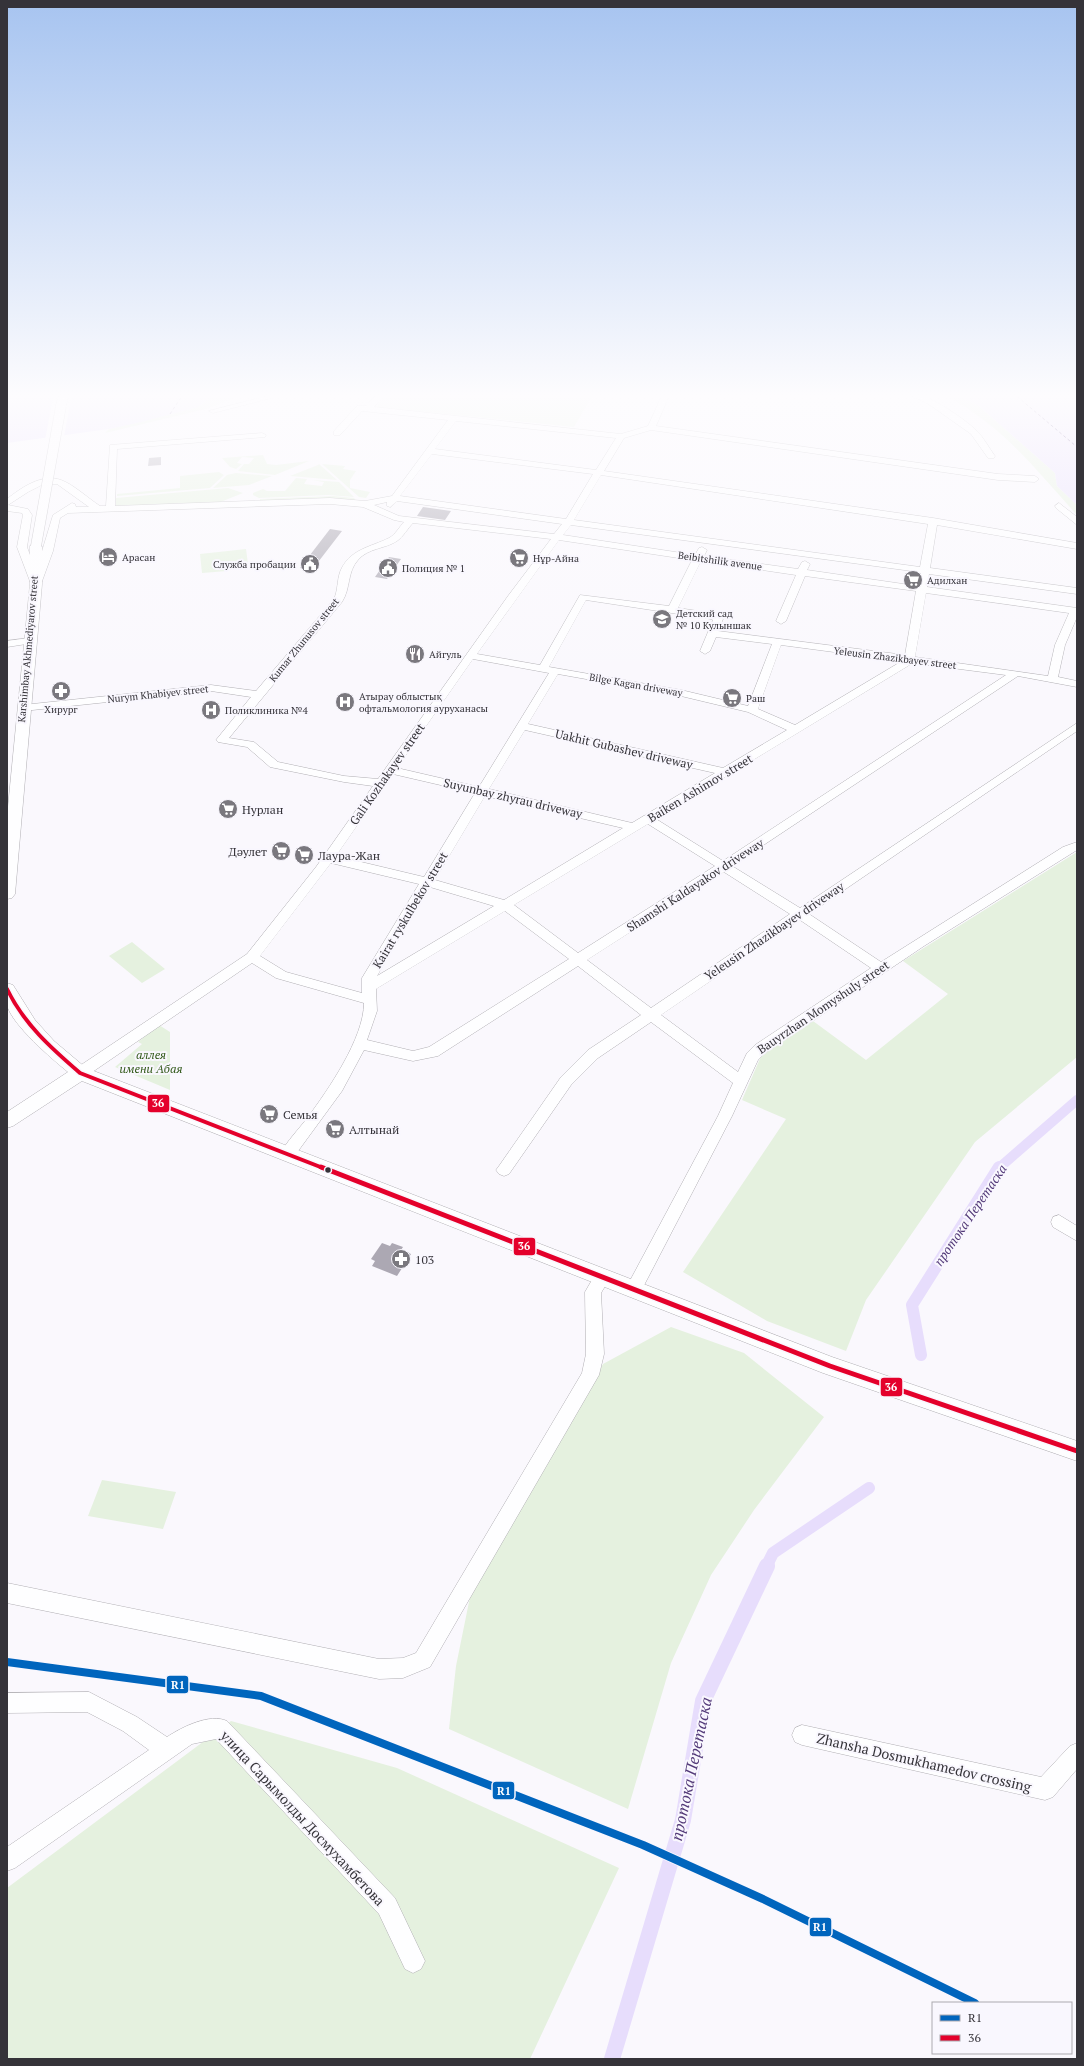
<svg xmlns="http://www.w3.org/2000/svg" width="1084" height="2066" font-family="'PT Serif',serif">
  <rect width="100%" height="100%" fill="#faf8fd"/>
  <path fill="#e5f1df" d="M224,393h24l-42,16 -101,24 4,-4 89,-22 9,-8z
    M387,393h207l-20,34 -197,-20z
    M940,393h13l26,13 76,67 2,13 20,19v10c-32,-35 -63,-75 -103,-102 -11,-8 -23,-14 -34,-20z
    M263,455l4,9 9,1 33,-4 -34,14 -37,-4 6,-7h5l5,-6 -12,-1 -5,6 5,1 -6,5 -6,-2 -8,-9z
    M319,464l18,16 -47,-4 28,-11z
    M322,464l23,2 -2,3 13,2 -6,9v8l20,4 -4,6 -7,-1z
    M219,472l5,3 -14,13 -93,8v-2l63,-6v-12z
    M236,473l36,3 -23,9 -36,3 14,-13z
    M296,478l11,1 -3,5 18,2 2,-4 -12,-2 27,2 15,15 -26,-2 -69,3 -6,-3v-2l10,-4 4,2h18z
    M228,488l15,5 -25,10 -102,4v-9z
    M334,496l20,2 2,3 -26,-3 -70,4v-3z
    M246,549l2,15 -22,2 1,5 -25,2 -2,-19z
    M1077,852v205l-102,85 -109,158 -20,51 -79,-30 -84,-49 103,-153 -44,-19 20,-46 51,-33 53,39 82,-66 -45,-33z
    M132,942l33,27 -23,14 -33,-27z
    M159,1025l11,7v58l-55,-23 27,-23 -4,-2z
    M671,1327l73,26 80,64 -70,93 -43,65 -40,88 -43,146 -179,-80 7,-63 15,-74 132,-228z
    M102,1480l74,12 -13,37 -75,-13z
    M231,1721l166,47 222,100 -89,191h-523v-171z"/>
  <path fill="#e7ddfc" d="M16,393h208l-17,6 -9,8 -57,15 -32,7 -102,14v-49z
    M953,393h124v112l-20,-19 -2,-13 -76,-67z"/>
  <path fill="#faf8fd" d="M54,393h18l-8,44 -19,3z"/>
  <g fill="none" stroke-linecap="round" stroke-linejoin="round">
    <path stroke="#e7ddfc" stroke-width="10" d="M999,1168l78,-68"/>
    <path stroke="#e7ddfc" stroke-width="12" d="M921,1355l-9,-50 87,-138
      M766,1567l7,-14 96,-65"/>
    <path stroke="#e7ddfc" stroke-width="16" d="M612,2059l71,-239 20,-119 64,-135"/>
    <path stroke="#533a79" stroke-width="1" stroke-dasharray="3 2.5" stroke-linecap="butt" d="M1013,393l64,54
      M170,414l14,-21"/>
  </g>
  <path fill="#aca8b3" d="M161,457v8l-13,1 1,-8z
    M423,507l28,4 -6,9 -28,-4z
    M330,529l12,2 -30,39 -12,-2z
    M389,557l12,2 -14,20 -12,-2z
    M382,1243l8,3 2,-3 11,4 -2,3 10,4 -14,22 -25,-10 3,-5 -4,-2z"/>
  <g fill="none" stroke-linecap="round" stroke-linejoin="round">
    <defs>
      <path id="minor" d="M279,393h12l-78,20 -4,-2z
        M378,393h8l-12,14 247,27 27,-8 15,-33h12l-6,3 -13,30 342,48 37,2 4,3 -4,3 -37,-2 -347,-50 -27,8 -20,33 329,47 144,25v6l-140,-24 -7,43 147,20v6l-148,-20 -2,13 150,21v9l-12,28 -7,32 19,4v6l-59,-11 -286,190 68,42 277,-185v8l-268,183 72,48 182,-115 14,-5v8l-153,96 -159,107 -7,7 -26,56 -93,179 -6,2 -6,-2 -2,-5 93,-174 15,-33 -82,-61 -53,36 -27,27 -62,89 -5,2 -5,-2 -3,-4 3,-4 62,-89 27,-27 53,-35 -63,-49 -140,90 -25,5 -49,-11 -22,41 -49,67 -5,2 -5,-2 -3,-4c7,-13 19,-25 28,-37 20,-27 56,-79 56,-114l-88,-25 -24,-15 -167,114 -5,1 -5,-1 -2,-4 2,-4 172,-115 69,-87 57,-81 -29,-4 -74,-15 -23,-20 -29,-5 -2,-2 35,-43 -40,-6 -188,20 -5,-3 5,-3 188,-20 45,6 78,-92c4,-9 3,-18 6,-27 9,-23 31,-25 49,-34 6,-3 11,-12 15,-16l-10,-2 -31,-13 -33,-3 -262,9 -8,5 -7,33 -12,33 -5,3 -5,-3 -14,-37 6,-32 -1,-2 -15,-2v-12c14,-11 35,-26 54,-19 12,4 28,19 39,26h6l4,-61 152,-12 4,2 -1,2 -148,12 -2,57 215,-8 35,3 27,-5 56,-76 -86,-9 -22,24h-6v-4l23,-25h9zM456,421l160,17 -20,32 -161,-21zM432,454l161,20 -27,45 -166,-23zM601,475l327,49 -8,43 -346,-47zM44,484h13l32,23h-13l-1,-3 -3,-1 -19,12 -17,56 -9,-24 5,-32 -4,-6 -20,-4 20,-13zM397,501l165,23 -8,10 -155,-18 -25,-11 13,-3v4l3,1zM413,523l138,16 -43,57 -130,183 -34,-3 -66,-14 -24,-20 -25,-4 113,-136c9,-14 5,-30 16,-42 10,-12 27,-11 39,-19 6,-4 11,-13 16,-18zM571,525l348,47 -2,14 -110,-16 3,-6 -5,-3 -3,1 -4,7 -94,-13 3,-6 -5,-3 -3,1 -4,7 -132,-20zM559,540l133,20 -23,46 -89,-11 -40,70 -63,-11zM701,561l95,14 -20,46 5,3 5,-3 19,-45 111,15 -11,64 -187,-24 5,-12 -5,-5 -40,-6zM926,593l143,20 -14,32 -7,31 -133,-19zM586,600l125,19 2,1 -13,31 5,3 5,-3 6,-14 56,7 -24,62 -67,-16 -132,-23zM781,645l121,16 -107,64 -37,-16zM473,659l76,14 -70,114 -82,-19zM913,663l93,12 -283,186 -67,-42zM558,674l123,22 67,16 39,18 -64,38 -195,-44zM525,730l190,43 -83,50 -143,-34zM393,774l82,19 -51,84 -88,-21zM485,796l138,32 -119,72 -69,-20zM648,824l67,42 -137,87 -64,-48zM331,863l88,21 -57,94v15l-76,-21 -26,-16zM724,872l66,42 -139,94 -64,-48zM430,887l64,19 -117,70zM505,911l64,48 -140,88 -16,4 -46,-11 10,-29 -1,-22zM800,920l71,48 -116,77 -8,8 -9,19 -77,-57z
        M907,393c16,-3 58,26 70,38 7,7 12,17 18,25l-1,2h-6l-17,-24 -41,-29z
        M1059,503l18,14v8l-21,-17 -1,-2z
        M29,638l4,1 1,2 -1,2 -26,4v-6z
        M1059,1215l18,11v15l-24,-14 -2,-5 2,-5z
        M602,1271l6,2 2,5 -9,15 3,61 -5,21 -169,292 -27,11 -24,1 -372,-76v-20l372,76 24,-1 13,-5 166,-280 4,-19 -1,-62 11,-19z
        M89,1692l48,25 30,20c15,-10 43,-24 60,-16l168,177 30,63 -4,8 -8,4 -8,-4 -26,-55 -163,-175 -24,5 -177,124 -8,3v-24l142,-97 -26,-19 -36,-19 -80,1v-20z
        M802,1725l239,52 29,-31 7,-3v26l-24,28 -8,3 -243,-55 -7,-3 -3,-7 3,-7z"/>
      <path id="major" d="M60,393h9l-3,13 -5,3 -5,-3z
        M36,543l6,3v38l-27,310 -3,4 -5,1v-82l23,-233v-38z
        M7,983l6,2 22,35 19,21 32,27 746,289 245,84v20l-254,-88 -741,-292 -69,45 -6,2v-16l61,-40c-16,-13 -56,-47 -61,-67 -2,-6 0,-15 0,-22z"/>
    </defs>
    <use href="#minor" stroke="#b1afb4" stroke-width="1"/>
    <use href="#major" stroke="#b1afb4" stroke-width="1"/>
    <use href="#minor" fill="#fefeff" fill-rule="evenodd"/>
    <use href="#major" fill="#fefeff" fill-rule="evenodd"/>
    <defs>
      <path id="major-bridge" d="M36,546l25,-140"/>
    </defs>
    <use href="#major-bridge" stroke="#b1afb4" stroke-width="11" stroke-linecap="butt"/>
    <use href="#major-bridge" stroke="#fefeff" stroke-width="10"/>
    <defs>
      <path id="bus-1-far1" d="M7,989c17,35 44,59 73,84l243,95"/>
      <path id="bus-1" d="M321,1167l509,199 247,85"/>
    </defs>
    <use href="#bus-1-far1" stroke="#f9f7fe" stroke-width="7"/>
    <use href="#bus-1" stroke="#f9f7fe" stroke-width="8"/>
    <use href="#bus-1-far1" stroke="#e4002b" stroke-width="4"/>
    <use href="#bus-1" stroke="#e4002b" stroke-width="5"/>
    <defs>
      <path id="rail-1" d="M7,1662l254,34 382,149 120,54 212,104"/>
    </defs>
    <use href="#rail-1" stroke="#f9f7fe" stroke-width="10"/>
    <use href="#rail-1" stroke="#0065bd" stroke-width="8"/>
  </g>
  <linearGradient id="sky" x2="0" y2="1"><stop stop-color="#a7c4f0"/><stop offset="0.58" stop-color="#fdfcfe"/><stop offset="1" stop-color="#fdfcfe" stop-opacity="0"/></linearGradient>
  <rect width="1084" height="682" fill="url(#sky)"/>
  <defs>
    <symbol id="hotel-disc" viewBox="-11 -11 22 22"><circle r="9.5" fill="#7a787e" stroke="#f9f7fe"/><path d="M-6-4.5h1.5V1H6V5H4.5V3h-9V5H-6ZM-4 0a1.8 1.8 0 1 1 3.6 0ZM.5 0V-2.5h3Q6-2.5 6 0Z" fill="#fff"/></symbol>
    <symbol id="supermarket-disc" viewBox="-11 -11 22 22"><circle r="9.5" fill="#7a787e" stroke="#f9f7fe"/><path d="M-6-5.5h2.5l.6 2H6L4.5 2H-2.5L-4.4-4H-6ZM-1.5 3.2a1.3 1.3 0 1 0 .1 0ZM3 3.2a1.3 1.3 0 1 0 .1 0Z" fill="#fff"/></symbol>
    <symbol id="civic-disc" viewBox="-11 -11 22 22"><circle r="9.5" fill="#7a787e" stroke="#f9f7fe"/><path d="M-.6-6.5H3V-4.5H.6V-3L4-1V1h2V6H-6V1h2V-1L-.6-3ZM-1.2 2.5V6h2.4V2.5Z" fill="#fff"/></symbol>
    <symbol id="school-disc" viewBox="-11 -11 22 22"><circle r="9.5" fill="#7a787e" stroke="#f9f7fe"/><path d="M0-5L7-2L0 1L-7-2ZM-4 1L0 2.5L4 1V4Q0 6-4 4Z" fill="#fff"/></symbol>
    <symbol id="restaurant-disc" viewBox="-11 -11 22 22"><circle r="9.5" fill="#7a787e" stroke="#f9f7fe"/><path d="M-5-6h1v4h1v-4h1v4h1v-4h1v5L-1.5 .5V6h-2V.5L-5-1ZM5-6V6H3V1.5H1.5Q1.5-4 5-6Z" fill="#fff"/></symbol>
    <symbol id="pharmacy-disc" viewBox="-11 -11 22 22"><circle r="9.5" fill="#7a787e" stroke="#f9f7fe"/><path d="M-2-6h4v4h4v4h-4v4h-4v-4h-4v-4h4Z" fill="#fff"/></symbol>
    <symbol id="hospital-disc" viewBox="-11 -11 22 22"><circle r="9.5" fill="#7a787e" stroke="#f9f7fe"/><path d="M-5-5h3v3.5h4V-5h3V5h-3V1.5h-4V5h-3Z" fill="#fff"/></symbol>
  </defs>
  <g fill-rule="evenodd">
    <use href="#hotel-disc" x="97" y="546" width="22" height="22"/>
    <use href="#supermarket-disc" x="508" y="547" width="22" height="22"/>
    <use href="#civic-disc" x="299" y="553" width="22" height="22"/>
    <use href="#civic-disc" x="377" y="557" width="22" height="22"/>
    <use href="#supermarket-disc" x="902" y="569" width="22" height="22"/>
    <use href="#school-disc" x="651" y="608" width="22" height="22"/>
    <use href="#restaurant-disc" x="404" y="643" width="22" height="22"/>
    <use href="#pharmacy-disc" x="50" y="680" width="22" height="22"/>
    <use href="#supermarket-disc" x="721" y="687" width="22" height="22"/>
    <use href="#hospital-disc" x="334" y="691" width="22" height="22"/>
    <use href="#hospital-disc" x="200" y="699" width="22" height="22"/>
    <use href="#supermarket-disc" x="217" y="798" width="22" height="22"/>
    <use href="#supermarket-disc" x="270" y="840" width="22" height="22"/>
    <use href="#supermarket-disc" x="293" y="844" width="22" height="22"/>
    <use href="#supermarket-disc" x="258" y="1103" width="22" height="22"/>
    <use href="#supermarket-disc" x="324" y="1118" width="22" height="22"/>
    <use href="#pharmacy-disc" x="390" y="1248" width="22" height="22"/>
  </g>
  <circle fill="#353339" stroke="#f9f7fe" stroke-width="1.5" cx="328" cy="1170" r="3.5"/>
  <g text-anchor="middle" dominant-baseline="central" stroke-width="4" stroke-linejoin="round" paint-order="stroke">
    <g font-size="10" fill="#353339" stroke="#f9f7fe" text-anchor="start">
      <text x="122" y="557">Арасан</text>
      <text x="533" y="558">Нұр-Айна</text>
      <text x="296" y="564" text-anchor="end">Служба пробации</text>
      <text x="402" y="568">Полиция № 1</text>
      <text x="927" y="580">Адилхан</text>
      <text x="676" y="613">Детский сад<tspan x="676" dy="12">№ 10 Кулыншак</tspan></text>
      <text x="429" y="654">Айгуль</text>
      <text x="359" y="696">Атырау облыстық<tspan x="359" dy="12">офтальмология ауруханасы</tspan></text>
      <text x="746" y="698">Раш</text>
      <text x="61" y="709" text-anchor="middle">Хирург</text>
      <text x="225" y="710">Поликлиника №4</text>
    </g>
    <g font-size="10" fill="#353339" stroke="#f9f7fe">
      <text transform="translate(720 561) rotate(8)">Beibitshilik avenue</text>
      <text transform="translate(304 640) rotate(-51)">Kumar Zhunusov street</text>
      <text transform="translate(28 649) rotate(-85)">Karshimbay Akhmediyarov street</text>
      <text transform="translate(895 658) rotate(7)">Yeleusin Zhazikbayev street</text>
      <text transform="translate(636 685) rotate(10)">Bilge Kagan driveway</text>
      <text transform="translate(158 694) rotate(-6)">Nurym Khabiyev street</text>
    </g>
    <g font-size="12" fill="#353339" stroke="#f9f7fe">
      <text transform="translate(624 749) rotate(13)">Uakhit Gubashev driveway</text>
      <text transform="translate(387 774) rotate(-55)">Gali Kozhakayev street</text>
      <text transform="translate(700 788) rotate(-31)">Baiken Ashimov street</text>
      <text transform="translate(513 798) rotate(13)">Suyunbay zhyrau driveway</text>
      <text transform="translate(695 885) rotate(-33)">Shamshi Kaldayakov driveway</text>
      <text transform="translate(410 910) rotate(-59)">Kairat ryskulbekov street</text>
      <text transform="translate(774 931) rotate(-34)">Yeleusin Zhazikbayev driveway</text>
      <text transform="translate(823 1007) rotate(-34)">Bauyrzhan Momyshuly street</text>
    </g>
    <g font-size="12" fill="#353339" stroke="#f9f7fe" text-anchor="start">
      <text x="242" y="809">Нурлан</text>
      <text x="267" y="851" text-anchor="end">Дәулет</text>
      <text x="318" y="855">Лаура-Жан</text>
      <text x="283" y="1114">Семья</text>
      <text x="349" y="1129">Алтынай</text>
      <text x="415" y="1259">103</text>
    </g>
    <g font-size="12" font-style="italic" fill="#305817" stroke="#f9f7fe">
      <text x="151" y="1054">аллея<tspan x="151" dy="14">имени Абая</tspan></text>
    </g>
    <g font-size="13" font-style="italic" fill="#533a79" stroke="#f9f7fe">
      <text transform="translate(970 1215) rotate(-56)">протока Перетаска</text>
    </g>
    <g font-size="14" fill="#353339" stroke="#f9f7fe">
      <text transform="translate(924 1762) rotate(13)">Zhansha Dosmukhamedov crossing</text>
      <text transform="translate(303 1818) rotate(47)">улица Сарымолды Досмухамбетова</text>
    </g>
    <g font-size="16" font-style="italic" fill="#533a79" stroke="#f9f7fe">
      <text transform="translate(691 1769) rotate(-78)">протока Перетаска</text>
    </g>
  </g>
  <g stroke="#f9f7fe" stroke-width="1.5">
    <rect x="147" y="1094" width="23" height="19" rx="4" fill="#e4002b"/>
    <rect x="513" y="1237" width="23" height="19" rx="4" fill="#e4002b"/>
    <rect x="880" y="1377" width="23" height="20" rx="4" fill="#e4002b"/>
    <rect x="166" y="1675" width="23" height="19" rx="4" fill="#0065bd"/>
    <rect x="492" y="1781" width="23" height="19" rx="4" fill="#0065bd"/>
    <rect x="809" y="1917" width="23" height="20" rx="4" fill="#0065bd"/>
  </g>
  <g font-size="11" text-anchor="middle" font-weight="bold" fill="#fff">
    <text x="158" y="1107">36</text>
    <text x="524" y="1250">36</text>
    <text x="891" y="1391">36</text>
    <text x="178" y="1689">R1</text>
    <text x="504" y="1795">R1</text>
    <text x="820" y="1931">R1</text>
  </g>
  <rect width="1084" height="2066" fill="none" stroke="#353339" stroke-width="16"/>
  <rect x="932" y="2002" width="140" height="52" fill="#f9f7fe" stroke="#aba9af"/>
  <rect x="940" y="2015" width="20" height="6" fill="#0065bd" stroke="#aba9af"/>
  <text x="968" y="2022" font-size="12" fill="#353339">R1</text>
  <rect x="940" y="2035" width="20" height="6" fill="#e4002b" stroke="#aba9af"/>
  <text x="968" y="2042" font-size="12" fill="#353339">36</text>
</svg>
